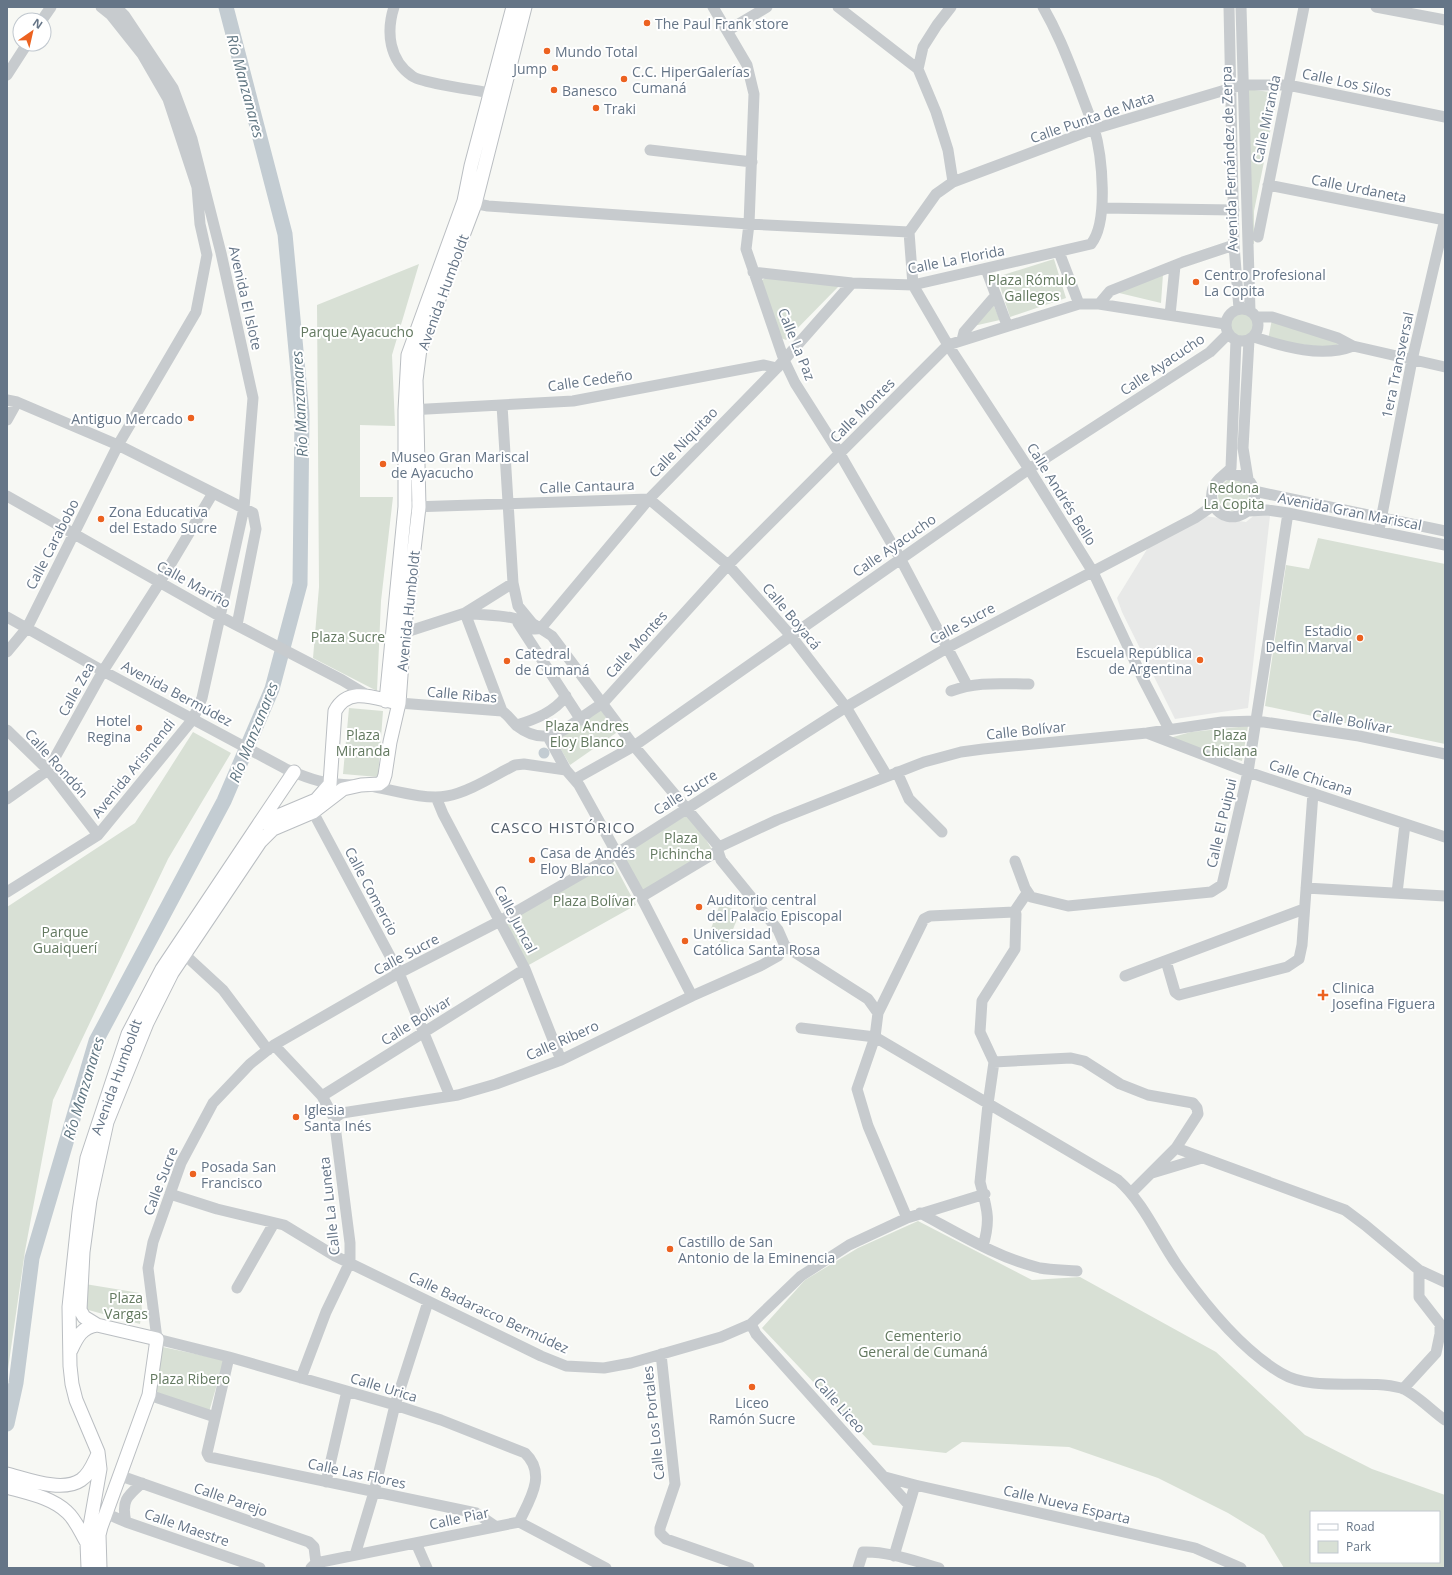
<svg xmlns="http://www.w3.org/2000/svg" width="1452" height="1575" font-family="'Open Sans',sans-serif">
  <rect width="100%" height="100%" fill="#f7f8f4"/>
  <path fill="#e8e9e8" d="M1256,514l14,2 -22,192 -73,11 -53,-107 -5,-14 32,-52 56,-30 41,6z"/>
  <path fill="#d8e0d5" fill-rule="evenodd" d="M1247,89l31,4 -24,118v33l-8,-1z
    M1054,259l12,39 -56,19 -13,-40z
    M419,264l-27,91 3,71 -35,-1v72h33l-12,104 -4,90 -64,-33 6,-71 -2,-282z
    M1163,274l-2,29 -46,-11z
    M765,278l74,8 -53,54 -5,-2 -20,-57z
    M993,304l7,16 -31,7z
    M1229 325a13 13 0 1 1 26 0a13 13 0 1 1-26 0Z
    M1272,319l66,24 -1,6 -69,-9z
    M1218 495a16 16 0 1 1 32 0a16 16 0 1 1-32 0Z
    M1318,538l127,26v180l-180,-38 21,-141 23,4z
    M598,705l18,28 -46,32 -17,-29z
    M349,708l34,3 -5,66 -35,-3z
    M1248,726l-6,35 -69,-20v-4l18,-5z
    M193,732l38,21 -63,106 -115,241 -28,151 -18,125v-469l128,-84z
    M690,813l24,40 -71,39 -22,-37z
    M612,860l24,45 -109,61 -22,-44z
    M720,904l20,8 -13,32 -19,-7z
    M918,1221l114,59 48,-3 136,75 89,83 67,34 73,26v73h-161l-20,-33 -36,-22 -70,-35 -89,-31 -107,-5 -16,11 -73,-8 -111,-117 43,-48 53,-32zM1311,1512h128v50h-128z
    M85,1284l55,9 2,17 -2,14 -59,-16z
    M158,1346l66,14 -15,52 -57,-21z"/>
  <path fill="#c3ccd2" d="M538.5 753a5.5 5.5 0 1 1 11 0a5.5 5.5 0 1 1-11 0Z"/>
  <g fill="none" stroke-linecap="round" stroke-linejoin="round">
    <path stroke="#c3ccd2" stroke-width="15" d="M7,1424l9,-41 16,-125 64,-217 128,-240 48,-112 28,-105 2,-170 -17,-180 -59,-227"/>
    <defs>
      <path id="major" d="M386,701l19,-194v-97l3,-55 56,-154 7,-35 42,-159
        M259,824l35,-52
        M97,1325l-13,-8 -4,-7 3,-58 7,-52 17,-78 40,-99 25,-50 88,-131 13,-13 40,-17 30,-23 18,-4 18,-1 4,-3 2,-6 5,-33 9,-39 5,-69 15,-127 -3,-127 4,-31 55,-145 50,-197
        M71,1350c6,-13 11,-23 26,-25l60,14 -8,56 -48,132 -2,8 1,33
        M7,1474c20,5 55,19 74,6 9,-6 12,-16 17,-26
        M7,1487c20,6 44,10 60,25 9,8 14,21 20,31
        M88,1568l-1,-25 13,-74 -2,-17 -22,-52 -4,-16 -2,-18 -1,-59 10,-95 8,-54 41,-124 34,-65 97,-145 57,-24 14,-16 5,-73c14,-26 41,-12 64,-8"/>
    </defs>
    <use href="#major" stroke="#babec2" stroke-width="15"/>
    <path stroke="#c7cbce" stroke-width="11" d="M394,7c-8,25 -5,53 18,69 9,7 64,14 78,17
      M713,7l34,58 7,29 -5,130 -3,25 38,111 11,23 45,71 60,104 67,127
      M838,7l80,62 18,43 12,38 5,32 -17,12 -27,38 4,53 35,60 81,124 64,103 50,107 26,50
      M1229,7l5,238 5,64
      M1241,7l9,304
      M1376,7l69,13
      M42,20l9,-13
      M727,31l40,-24
      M918,69l5,-22 14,-22 14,-18
      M7,75l20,-31
      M650,150l102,12
      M953,182l141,-53 148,-44h46l157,32
      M1268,185l177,35
      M468,202l20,4 261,18 160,8
      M1102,208l132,2
      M1258,237l46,-230
      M1059,252l20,52
      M986,269l21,56
      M753,272l99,11 61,2 178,-41c18,-22 11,-89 3,-116 -5,-14 -11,-29 -16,-43 -11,-28 -20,-52 -35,-78
      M1099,304l11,-13 73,-29 51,-17
      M1226 325a16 16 0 1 1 32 0a16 16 0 1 1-32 0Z
      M1170,315l5,-49
      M1257,317h15l66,21 15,8 92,21
      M1254,337c31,10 68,21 99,9
      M962,340l2,-8 32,-37
      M7,400l10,2 101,43 135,68 3,16 -19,96
      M502,405l11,178 5,23 14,17 20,13 82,110 85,101
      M409,410l164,-9 191,-36 13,3
      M7,420l10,-18
      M1226,475c10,-1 21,0 26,10 13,25 -24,45 -38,21 -3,-6 -3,-12 -1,-18 3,-9 12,-13 18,-20l5,-128
      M1248,479l-5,-31 6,-108
      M1254,491l191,40
      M7,496l214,121 121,63 25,15
      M412,507l237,-8 79,66 64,72 54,70 41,69
      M1249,511l18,-1 21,3 157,32
      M1379,530l33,-170 33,-141
      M7,617l96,54 183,98c26,11 38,15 67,16
      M518,623l63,97
      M397,635l68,-22 48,-30
      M7,652l20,-24 91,-183 78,-133 11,-57 -7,-31 -3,-37 -29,-88 -26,-45 -31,-39 -10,-8
      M951,691c26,-10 51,-7 78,-7
      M399,703l103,8c6,4 10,10 15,15 35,27 57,-7 85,-22l126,-139 220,-220 131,-41h20l126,20
      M502,711l-37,-98c11,2 42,2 51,6 9,5 13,13 25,9l108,-129 128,-131 75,-85
      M517,725c19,-6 37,-13 49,-29
      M7,730l41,40 50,65
      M1147,733l101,39 197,65
      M547,735l19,35
      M897,772l12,27 33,33
      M575,779l59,-33 395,-277 181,-117 18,-18
      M370,786c23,4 54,14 77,10 22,-4 48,-21 68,-31l9,-1 42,6 13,15 62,112 51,99
      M436,797l7,17 82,155 36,91
      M7,799l41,-29 55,-99 57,-89 53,-89
      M313,812l86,161 51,123
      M718,851l3,9 57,70 7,16 83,53 10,14
      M1015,861l10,27 6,9 37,9 143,-14 11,-7 26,-113 40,-259
      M1306,888l139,8
      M7,892l91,-57 95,-116 9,-21 42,-190 9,-110 -32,-145 -29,-114 -19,-51 -48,-72 -9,-9
      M1397,893l8,-69
      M641,897l77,-46 1,-4 58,-27 147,-58 37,-10 22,-3 164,-16 75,-11 35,-1 102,15 86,18
      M1014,912l13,-19
      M184,954l39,36 45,60
      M1166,961l9,31 4,3 108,-28 12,-8 3,-14 11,-152
      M1125,976l179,-67
      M801,1028l74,9 243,143c26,23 39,56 59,85 26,37 65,85 104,108 33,20 85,5 120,15 13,4 32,24 44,32
      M274,1045l48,51 12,22 16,125v19l-24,50 -25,66
      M994,1062l77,-4 13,3 36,23 28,11 45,8 4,5 1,6 -22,34 -44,44
      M322,1096l203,-127
      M334,1118l8,-5 116,-18 38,-11 65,-24 131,-64 70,-31 16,-9 7,-10
      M1176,1148l169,62 20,15 54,45 26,12
      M1152,1173l50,-15
      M170,1194l47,15 67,16 51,31 206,100 25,10 38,2 27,-5 90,-26 30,-13 50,-48 48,-31 58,-27 78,-24
      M920,1213c38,20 78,45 120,55 12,2 25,2 37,3
      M907,1218l-39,-92 -11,-37 18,-52 3,-24 46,-94 6,-3 84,-4
      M983,1246c8,-27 4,-37 -3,-64l8,-78 6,-42 -14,-30 2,-31 33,-52 1,-35 -2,-2
      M237,1288l37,-65
      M751,1324l5,10 153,171
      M661,1354l14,130 -15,44v5l6,6 83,29
      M229,1357l-22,96 2,4 267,56 19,13
      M1403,1389l33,-36 4,-19v-10l-21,-27v-27
      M149,1395l66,22
      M121,1476l188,66 5,5 2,16
      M885,1477l30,8 280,63 46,20
      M326,1482l21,-91
      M105,1513l21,9 134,46
      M126,1522c-5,-21 1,-26 16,-39
      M519,1522c11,-23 28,-48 6,-69l-84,-33 -46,-15 -166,-48 -72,-18 -9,-71 5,-26 28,-79 32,-60 37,-39 24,-19 125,-72 101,-52 116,-67 230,-147 101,-59 248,-130 19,-13
      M416,1543l11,25
      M355,1555l19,-63 21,-87 33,-103
      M894,1556l21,-71
      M311,1568l5,-5 203,-41 87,46
      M858,1568l5,-16c25,-1 51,9 76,16"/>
    <use href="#major" stroke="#fff" stroke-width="13"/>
  </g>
  <g fill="#ec6220" stroke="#fff" stroke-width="1.5">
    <circle cx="647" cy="23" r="4"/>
    <circle cx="547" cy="51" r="4"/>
    <circle cx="555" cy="68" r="4"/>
    <circle cx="624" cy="79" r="4"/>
    <circle cx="554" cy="90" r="4"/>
    <circle cx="596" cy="108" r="4"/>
    <circle cx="1196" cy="282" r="4"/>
    <circle cx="191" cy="418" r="4"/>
    <circle cx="383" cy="464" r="4"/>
    <circle cx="101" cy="519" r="4"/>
    <circle cx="1360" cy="638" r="4"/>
    <circle cx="1200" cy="660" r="4"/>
    <circle cx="507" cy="661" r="4"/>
    <circle cx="139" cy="728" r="4"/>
    <circle cx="532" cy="860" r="4"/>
    <circle cx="699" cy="907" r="4"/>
    <circle cx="685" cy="941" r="4"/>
    <path d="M1321 989h4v4h4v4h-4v4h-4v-4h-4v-4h4z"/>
    <circle cx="296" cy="1117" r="4"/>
    <circle cx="193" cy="1174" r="4"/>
    <circle cx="670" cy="1249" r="4"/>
    <circle cx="752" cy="1387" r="4"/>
  </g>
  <g text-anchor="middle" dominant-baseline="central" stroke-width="4" stroke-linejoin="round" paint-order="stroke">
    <g font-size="14" fill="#657587" stroke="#fff" text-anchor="start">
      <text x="655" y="23">The Paul Frank store</text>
      <text x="555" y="51">Mundo Total</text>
      <text x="547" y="68" text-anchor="end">Jump</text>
      <text x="632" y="71">C.C. HiperGalerías<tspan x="632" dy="16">Cumaná</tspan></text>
      <text x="562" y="90">Banesco</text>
      <text x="604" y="108">Traki</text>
      <text x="1204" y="274">Centro Profesional<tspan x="1204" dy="16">La Copita</tspan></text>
      <text x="183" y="418" text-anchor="end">Antiguo Mercado</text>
      <text x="391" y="456">Museo Gran Mariscal<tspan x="391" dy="16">de Ayacucho</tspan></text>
      <text x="109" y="511">Zona Educativa<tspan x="109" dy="16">del Estado Sucre</tspan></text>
      <text x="1352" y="630" text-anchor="end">Estadio<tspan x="1352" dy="16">Delfin Marval</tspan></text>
      <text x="1192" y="652" text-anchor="end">Escuela República<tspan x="1192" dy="16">de Argentina</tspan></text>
      <text x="515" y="653">Catedral<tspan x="515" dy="16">de Cumaná</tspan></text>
      <text x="131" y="720" text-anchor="end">Hotel<tspan x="131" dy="16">Regina</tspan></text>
      <text x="540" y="852">Casa de Andés<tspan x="540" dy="16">Eloy Blanco</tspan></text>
      <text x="707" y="899">Auditorio central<tspan x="707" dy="16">del Palacio Episcopal</tspan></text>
      <text x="693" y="933">Universidad<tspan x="693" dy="16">Católica Santa Rosa</tspan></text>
      <text x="1332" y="987">Clinica<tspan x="1332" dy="16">Josefina Figuera</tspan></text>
      <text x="304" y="1109">Iglesia<tspan x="304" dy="16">Santa Inés</tspan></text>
      <text x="201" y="1166">Posada San<tspan x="201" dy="16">Francisco</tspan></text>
      <text x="678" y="1241">Castillo de San<tspan x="678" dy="16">Antonio de la Eminencia</tspan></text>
      <text x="752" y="1402" text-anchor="middle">Liceo<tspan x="752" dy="16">Ramón Sucre</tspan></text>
    </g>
    <g font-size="14" fill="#657587" stroke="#fff">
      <text transform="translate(1347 82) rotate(12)">Calle Los Silos</text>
      <text transform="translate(1092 117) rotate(-19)">Calle Punta de Mata</text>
      <text transform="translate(1266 119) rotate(-78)">Calle Miranda</text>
      <text transform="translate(1229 159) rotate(-92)">Avenida Fernández de Zerpa</text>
      <text transform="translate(1359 188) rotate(11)">Calle Urdaneta</text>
      <text transform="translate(956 259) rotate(-11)">Calle La Florida</text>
      <text transform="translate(443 292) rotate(-70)">Avenida Humboldt</text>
      <text transform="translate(246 298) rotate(77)">Avenida El Islote</text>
      <text transform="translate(797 344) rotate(68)">Calle La Paz</text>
      <text transform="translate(1162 364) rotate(-34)">Calle Ayacucho</text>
      <text transform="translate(1397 365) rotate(-78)">1era Transversal</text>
      <text transform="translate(590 380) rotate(-8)">Calle Cedeño</text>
      <text transform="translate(862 410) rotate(-45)">Calle Montes</text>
      <text transform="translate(683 442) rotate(-46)">Calle Niquitao</text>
      <text transform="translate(587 486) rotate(-2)">Calle Cantaura</text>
      <text transform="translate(1062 494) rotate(58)">Calle Andrés Bello</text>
      <text transform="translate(1350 511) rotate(11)">Avenida Gran Mariscal</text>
      <text transform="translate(52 544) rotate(-63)">Calle Carabobo</text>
      <text transform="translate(894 545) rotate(-35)">Calle Ayacucho</text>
      <text transform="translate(194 584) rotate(29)">Calle Mariño</text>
      <text transform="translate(408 611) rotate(-84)">Avenida Humboldt</text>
      <text transform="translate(792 616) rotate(50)">Calle Boyacá</text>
      <text transform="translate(962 623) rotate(-28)">Calle Sucre</text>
      <text transform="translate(636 644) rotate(-48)">Calle Montes</text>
      <text transform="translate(76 689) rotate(-61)">Calle Zea</text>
      <text transform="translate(177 693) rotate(28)">Avenida Bermúdez</text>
      <text transform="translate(462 694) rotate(5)">Calle Ribas</text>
      <text transform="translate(1352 721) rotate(10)">Calle Bolívar</text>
      <text transform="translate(1026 730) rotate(-6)">Calle Bolívar</text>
      <text transform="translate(57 763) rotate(48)">Calle Rondón</text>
      <text transform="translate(133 768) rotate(-51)">Avenida Arismendi</text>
      <text transform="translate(1311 777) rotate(18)">Calle Chicana</text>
      <text transform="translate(685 792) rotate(-32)">Calle Sucre</text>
      <text transform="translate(1221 823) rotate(-77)">Calle El Puipui</text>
      <text transform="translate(372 891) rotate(62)">Calle Comercio</text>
      <text transform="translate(516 919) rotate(62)">Calle Juncal</text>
      <text transform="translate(406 954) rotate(-28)">Calle Sucre</text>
      <text transform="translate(416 1020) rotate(-32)">Calle Bolívar</text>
      <text transform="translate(562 1040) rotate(-24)">Calle Ribero</text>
      <text transform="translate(116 1077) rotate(-70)">Avenida Humboldt</text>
      <text transform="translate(160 1181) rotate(-69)">Calle Sucre</text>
      <text transform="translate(329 1206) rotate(-96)">Calle La Luneta</text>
      <text transform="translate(489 1312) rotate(25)">Calle Badaracco Bermúdez</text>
      <text transform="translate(384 1387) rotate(17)">Calle Urica</text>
      <text transform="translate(840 1405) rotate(48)">Calle Liceo</text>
      <text transform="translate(653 1423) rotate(-96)">Calle Los Portales</text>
      <text transform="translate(357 1473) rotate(12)">Calle Las Flores</text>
      <text transform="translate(231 1499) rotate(19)">Calle Parejo</text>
      <text transform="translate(1067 1504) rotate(13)">Calle Nueva Esparta</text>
      <text transform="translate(459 1518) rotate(-12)">Calle Piar</text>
      <text transform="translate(187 1527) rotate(19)">Calle Maestre</text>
    </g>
    <g font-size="14" fill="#637960" stroke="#fff">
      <text x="1032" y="279">Plaza Rómulo<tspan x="1032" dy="16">Gallegos</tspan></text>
      <text x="357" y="331">Parque Ayacucho</text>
      <text x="1234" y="487">Redona<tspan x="1234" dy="16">La Copita</tspan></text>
      <text x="348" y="636">Plaza Sucre</text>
      <text x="587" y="725">Plaza Andres<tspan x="587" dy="16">Eloy Blanco</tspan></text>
      <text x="363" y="734">Plaza<tspan x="363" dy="16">Miranda</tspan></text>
      <text x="1230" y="734">Plaza<tspan x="1230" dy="16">Chiclana</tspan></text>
      <text x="681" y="837">Plaza<tspan x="681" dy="16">Pichincha</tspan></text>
      <text x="594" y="900">Plaza Bolívar</text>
      <text x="65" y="931">Parque<tspan x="65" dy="16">Guaiquerí</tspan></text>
      <text x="126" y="1297">Plaza<tspan x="126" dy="16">Vargas</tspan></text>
      <text x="923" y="1335">Cementerio<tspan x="923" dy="16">General de Cumaná</tspan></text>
      <text x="190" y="1378">Plaza Ribero</text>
    </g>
    <g font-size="15" font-style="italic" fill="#617783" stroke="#fff">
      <text transform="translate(246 86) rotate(75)">Río Manzanares</text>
      <text transform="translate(299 404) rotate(-93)">Río Manzanares</text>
      <text transform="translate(253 732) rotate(-68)">Río Manzanares</text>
      <text transform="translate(83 1088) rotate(-73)">Río Manzanares</text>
    </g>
    <g font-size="15" letter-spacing="1" fill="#535f6c" stroke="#fff">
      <text x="563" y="827">CASCO HISTÓRICO</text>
    </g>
  </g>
  <rect width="1452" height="1575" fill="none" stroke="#657587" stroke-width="16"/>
  <rect x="1310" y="1511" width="130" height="52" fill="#ffffff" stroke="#c1c8cf"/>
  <rect x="1318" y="1524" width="20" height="6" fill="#ffffff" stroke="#c1c8cf"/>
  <text x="1346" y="1531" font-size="12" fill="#657587">Road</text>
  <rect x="1318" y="1541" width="20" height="12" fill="#d8e0d5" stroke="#c1c8cf"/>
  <text x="1346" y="1551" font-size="12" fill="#657587">Park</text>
  <g transform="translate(32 32) rotate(34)"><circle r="19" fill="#ffffff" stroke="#c1c8cf"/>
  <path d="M0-3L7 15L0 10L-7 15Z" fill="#ec6220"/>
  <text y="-6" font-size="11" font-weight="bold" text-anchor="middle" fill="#657587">N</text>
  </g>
</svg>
